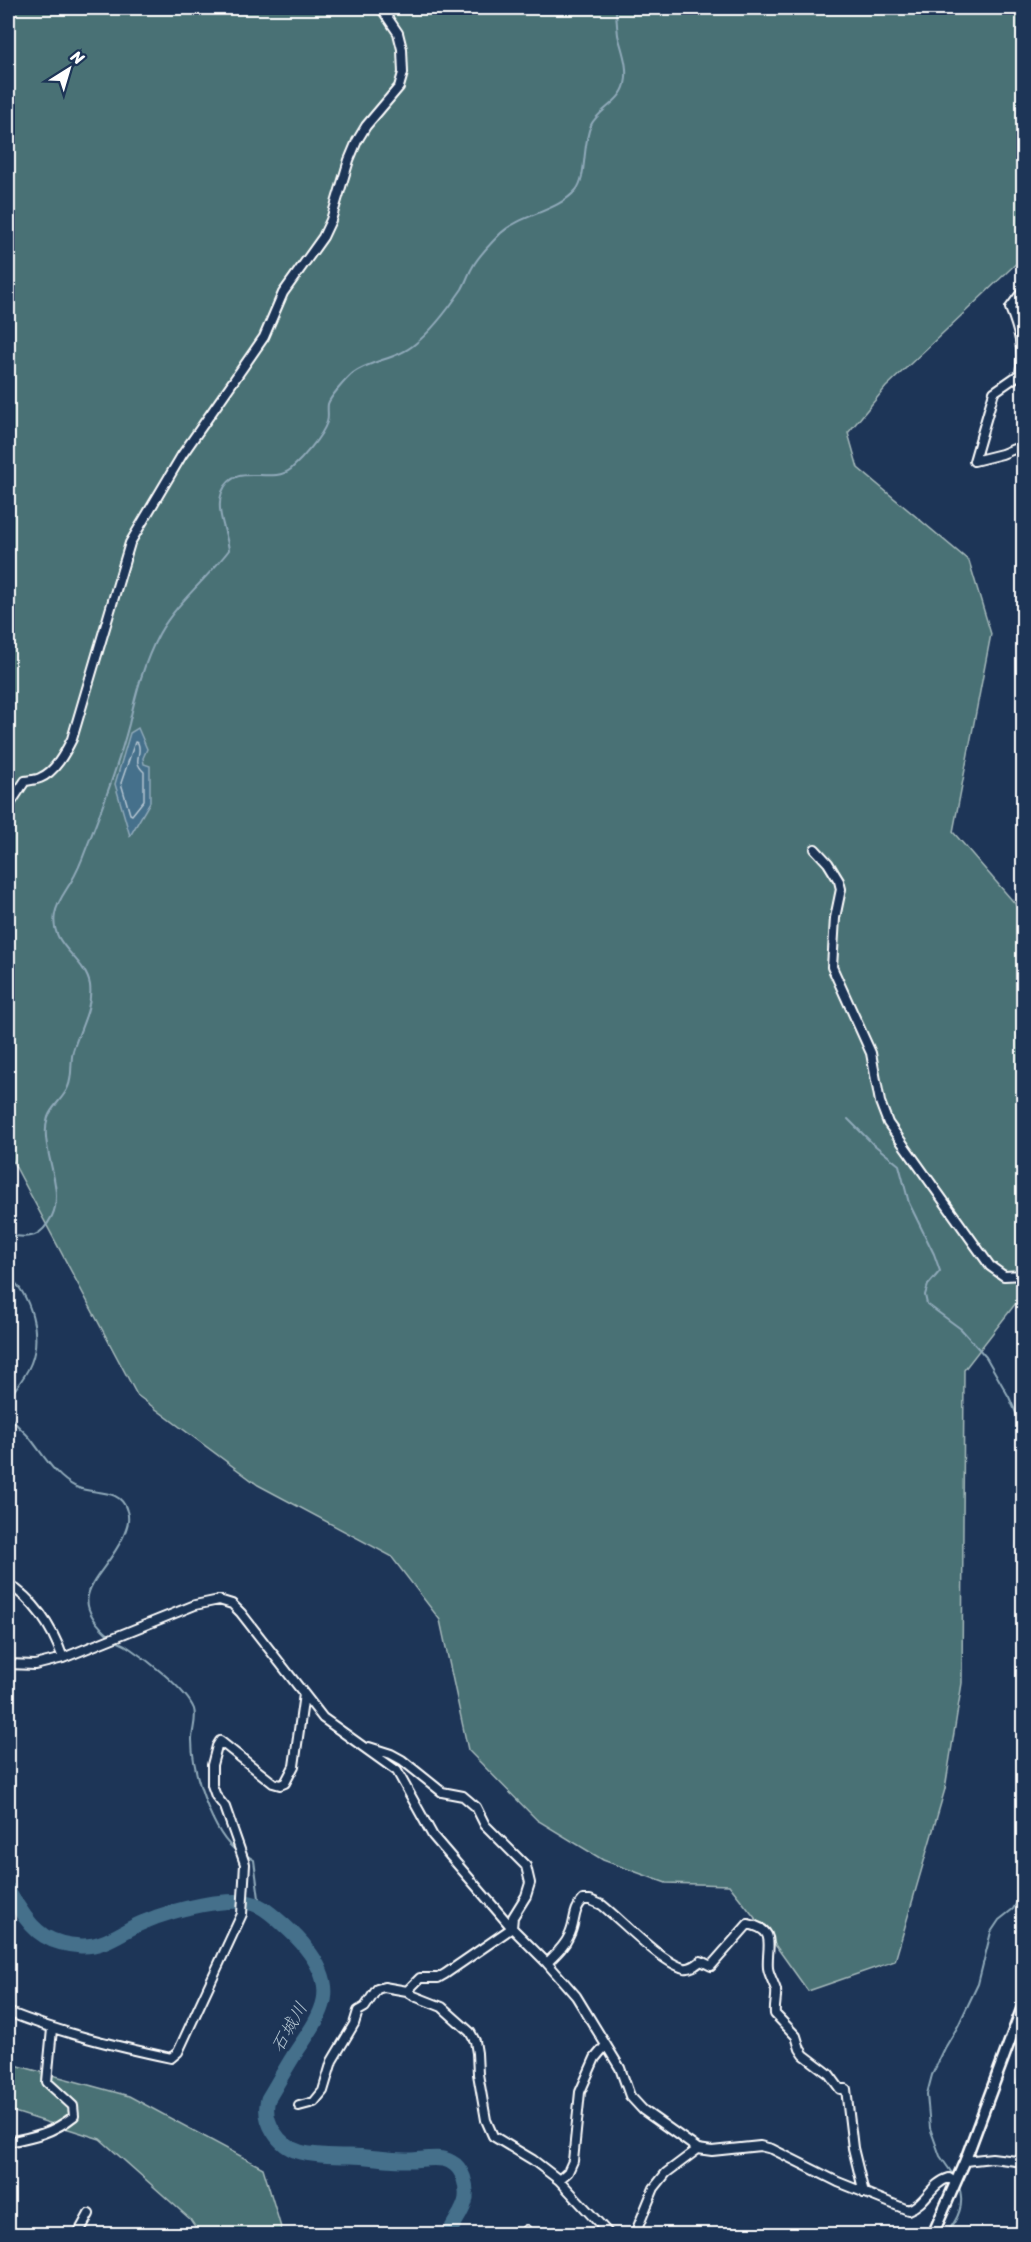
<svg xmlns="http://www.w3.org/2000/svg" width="1031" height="2242" font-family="Sriracha,'Klee One',sans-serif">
  <rect width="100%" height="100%" fill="#1d3557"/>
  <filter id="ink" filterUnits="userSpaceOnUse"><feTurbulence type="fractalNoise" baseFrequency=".0167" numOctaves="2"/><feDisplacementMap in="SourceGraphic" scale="12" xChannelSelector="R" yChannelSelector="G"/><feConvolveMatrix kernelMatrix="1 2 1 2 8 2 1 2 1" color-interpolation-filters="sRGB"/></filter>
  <g filter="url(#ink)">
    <path fill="#4a7175" stroke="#a4b8ba" stroke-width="1.5" d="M8,8h1015v249l-137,130 -38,46 10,35 111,93 22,73 -38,198 71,82 -1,380 -59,76 -2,313 -17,106 -50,172 -87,30 -42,-59 -37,-47 -63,-2 -63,-23 -66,-40 -69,-70 -28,-130 -49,-64 -133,-71 -121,-90 -126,-237 -3,-38z
      M8,2063l121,33 134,72 20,66h-83l-10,-15 -90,-80 -92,-29z
      M1023,2063l1,36h-1c-12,-11 -4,-22 0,-36z"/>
    <path fill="#446f8b" stroke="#8fa9b9" stroke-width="1.5" d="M138,728l9,21 -4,9 1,6 6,2v36l-20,34 -15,-52 15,-51z"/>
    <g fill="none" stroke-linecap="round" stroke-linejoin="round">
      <path stroke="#b4c5d1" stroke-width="1.5" d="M135,742l3,1c5,12 -7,17 6,29v28l-12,15 -2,-1 -9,-31z"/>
      <path stroke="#8fa9b9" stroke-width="2" d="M848,1119l24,24 27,22 10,38 25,51 6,17 -12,14 -3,10 2,9 34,25 25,28 23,40 15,34
        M8,1235c22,4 33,3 44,-19 14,-29 -14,-70 -4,-99 4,-11 16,-19 20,-30 5,-11 2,-25 5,-36 6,-21 20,-43 17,-66 -5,-28 -41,-39 -35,-71 2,-12 10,-22 16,-32 6,-10 11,-22 15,-33 16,-40 32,-83 43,-125 7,-31 15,-62 30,-90 18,-32 48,-55 70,-84 -2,-18 -14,-39 -7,-58 13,-32 49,-6 69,-23 11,-10 31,-32 36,-47 2,-5 0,-12 1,-18 2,-7 19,-26 25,-31 18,-13 45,-14 62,-29 18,-14 34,-36 47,-55 4,-7 6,-14 10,-21 6,-12 19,-25 29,-35 21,-19 56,-21 75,-43 11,-13 6,-45 15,-65 8,-16 30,-23 34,-41 4,-17 -3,-33 -7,-49 -1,-9 -2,-19 -2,-27
        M8,1276c23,18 34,59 23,87 -5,13 -15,25 -23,36 1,5 1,12 3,18 3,7 13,14 18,20 14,17 26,40 47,50 16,8 45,0 51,24 3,9 0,17 -4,26 -20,43 -62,58 -12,100
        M1024,1586v11
        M116,1641c4,2 8,3 12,6 18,12 58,42 66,62 3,10 -2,21 -2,31 0,30 20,95 46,112
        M1024,1665l-3,16 3,19
        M243,1853l11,7 6,46
        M954,2176l-14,-20 -10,-28 -3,-34 5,-19 13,-27 13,-22 20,-42 13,-52 8,-12 14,-11 8,-13 3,-51
        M946,2234c12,-15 20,-30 12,-50"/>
      <path stroke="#446f8b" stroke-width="15" d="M8,1889c2,7 7,13 11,19 16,26 31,36 62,38 25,1 42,-16 63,-24 25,-11 90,-29 115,-16 11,5 40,32 47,42 33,41 18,63 -8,101 -11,16 -20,34 -30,50 -6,22 10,47 32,53 16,4 34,4 50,4 20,0 40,5 60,4 12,0 30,-5 41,2 12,6 16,23 15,36 -2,14 -12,23 -17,36"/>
      <defs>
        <path id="minor" d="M974,461l20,-69 26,-18c4,-25 -1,-44 -10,-66l14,-19
          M974,461l28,-7 22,-9
          M8,807l17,-26c5,-1 11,-1 15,-3 15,-6 25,-25 32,-39l58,-196 52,-88 82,-118 19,-44 40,-56 8,-17 18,-60 8,-19 9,-15 33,-39 4,-14 -1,-24 -4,-16 -17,-25
          M815,849l13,14 11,18 2,8 -6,29 -3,49 39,86 9,49 8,21 102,143 14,10 20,-1
          M8,1584c28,17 44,43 55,74
          M8,1664l27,1 28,-7 132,-53 24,-5 13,4 9,9 82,105 74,53 36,65 79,92 35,35 29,33 44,72 10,28 13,14 55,39 14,2 48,-5 12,3 66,33 70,28c18,-6 23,-27 41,-32l6,4
          M369,1747l22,7 11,6 40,32 21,4 13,11 9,18 41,41 4,17 -4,13 -13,21 -1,11
          M547,1963c9,-9 17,-16 22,-27 7,-13 3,-25 14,-36h7l12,5c19,15 60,58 82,63 7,1 12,-3 17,-7l10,5 37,-42c30,6 18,22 20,44 1,7 6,15 8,22 1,8 -2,16 -1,24l21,22 4,13 4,6 25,19 11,15h6l7,59 11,45
          M407,1991l13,-13h18l7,-4 67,-46
          M8,2012c53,21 107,34 163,46l7,-6 64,-138 3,-50 -20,-57 -9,-11 -4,-11v-20l5,-19 3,-5 53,42 7,2 5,-2 9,-17 10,-72
          M299,2106l15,-4 9,-11 9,-30 22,-37 4,-13 7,-4 12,-18 7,-2 23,4 7,5 28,11 28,25 5,9 2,12 1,21 8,46 7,16 40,24 26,20 50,54
          M8,2142c25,-5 45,-9 66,-26l-1,-10 -26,-24 5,-53
          M965,2161l27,-3 32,4
          M559,2180l9,-8 5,-11 7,-69 15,-34 11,-13
          M526,2230l2,4
          M78,2234l11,-20
          M635,2234l19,-46 12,-15 32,-24"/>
        <path id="tertiary" d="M933,2234l32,-73 59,-158"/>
      </defs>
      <use href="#minor" stroke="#fff" stroke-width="12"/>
      <use href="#tertiary" stroke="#fff" stroke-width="14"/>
      <use href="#minor" stroke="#1d3557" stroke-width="8"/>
      <use href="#tertiary" stroke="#1d3557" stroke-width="9"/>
    </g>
  </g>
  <g text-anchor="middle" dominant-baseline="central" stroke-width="5" stroke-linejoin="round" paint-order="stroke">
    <g font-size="18" font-style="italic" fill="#b4c5d1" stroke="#1d3557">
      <text transform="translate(289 2027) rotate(-60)">石城川</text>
    </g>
  </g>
  <rect width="1031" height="2242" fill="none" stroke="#1d3557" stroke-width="30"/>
  <rect x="15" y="15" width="1001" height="2212" fill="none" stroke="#fff" stroke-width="2" filter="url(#ink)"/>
  <g transform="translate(69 69) rotate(37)" stroke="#1d3557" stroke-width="4.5" paint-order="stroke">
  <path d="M0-4.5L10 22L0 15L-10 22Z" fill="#ffffff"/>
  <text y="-9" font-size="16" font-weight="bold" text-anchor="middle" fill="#ffffff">N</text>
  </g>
</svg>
